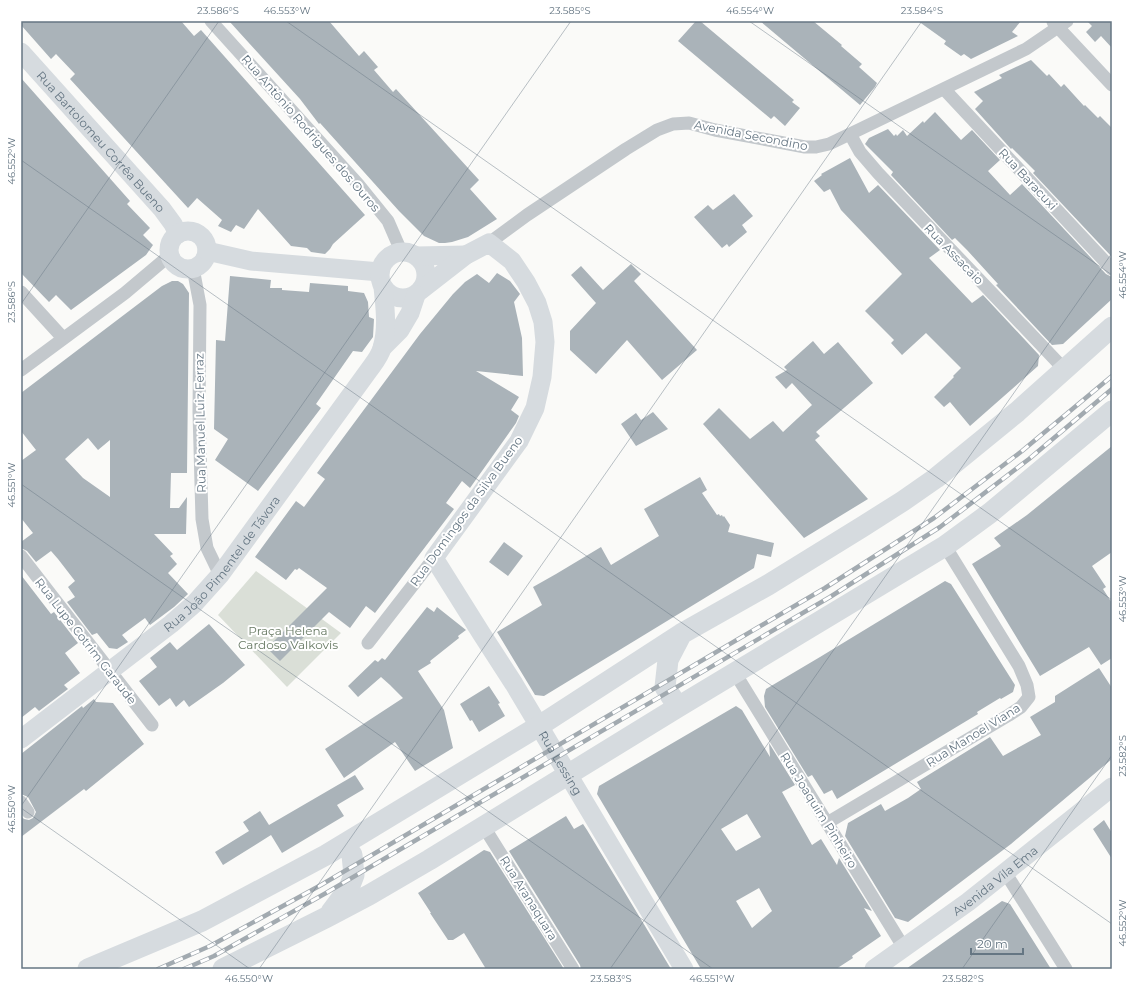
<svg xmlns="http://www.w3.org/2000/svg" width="1133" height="990" font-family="Montserrat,sans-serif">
  <rect width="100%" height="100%" fill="#fafaf8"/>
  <path fill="#dadfd7" d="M256,571l85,62 -54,54 -69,-72z"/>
  <path fill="#aab3b9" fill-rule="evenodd" d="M21,21h160l13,15 7,-6 164,185 -32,29 -3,5 -5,5 -14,-2 -4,-4 -16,-2 -33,-37 -14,20 -8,-4 -5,7 -13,-6 4,-6 -25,-22 -9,10 -118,-129 5,-5 -19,-20 -5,5 -30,-34z
    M229,21h100l30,35 5,-5 14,16 -4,3 19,22 3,-3 83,91 -9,9 27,30 -29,18 -16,5 -7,1h-6l-15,-7 -25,-25 -79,-88 -1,1 -19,-25z
    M696,21h4l94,79 -2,2 8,6 -15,18 -11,-10 -3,3 -93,-78z
    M760,21h53l29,24 -1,1 21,18 -3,3 18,16 -2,4 -15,18z
    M918,21h103l-9,11 6,4 -47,23 -7,-5 -3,2 -17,-12 2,-3z
    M1087,21h25v27l-11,-12 -6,6 -9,-10 6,-6z
    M1031,60l16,16 2,-2 12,13 3,-3 20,22 1,-1 13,13 2,-2 12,12v129l-79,-84 2,-2 -23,-23 -1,1 -36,-40 8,-8 -9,-9 28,-14 -3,-3z
    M21,78l109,123 -3,3 23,24 -7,7 10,10 -7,10 -75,55 -15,-15 -7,7 -28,-29z
    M935,112l26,28 11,-10 28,30 -12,11 22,24 12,-11 84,90 6,3v22l-49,45 -11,1 -56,-60 2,-1 -31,-34 -12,-12 -3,2 -61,-65 2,-3 -28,-28 4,-6 19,-9 6,7 2,-2 1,2 6,-6 4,6 16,-15 1,2z
    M850,158l19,35 9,-8 62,65 -11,8 43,45 11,-8 56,60 -1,11 -68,60 -20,-24 -6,5 -10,-10 20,-20 -1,-1 8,-8 -35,-35 -24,22 -11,-12 3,-3 -29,-29 37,-37 -61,-64 -11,-21 -6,3 -10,-11 8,-6 -1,-1z
    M734,194l19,22 -11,9 5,7 -18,15 -2,-3 -5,4 -28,-31 14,-12 5,5z
    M631,264l10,10 -7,7 63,69 -35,30 -35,-40 -31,34 -26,-24v-19l26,-28 -25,-28 10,-9 22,24z
    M497,273l13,8 10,13 -6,8 8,36 1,38 -47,-5 43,26 -8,13 8,6 -3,7 -46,65 -8,-7 -16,22 8,6 -79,104 -9,-7 -16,22 -21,-16 -49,49 -13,-13 60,-60 -28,-20 -2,2 -2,-1 -9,11 -31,-23 41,-56 8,6 21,-28 -8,-6 103,-139 33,-40 12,-12 12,-8 12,9z
    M230,276l41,4 -1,8h12v2l27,2 1,-9 38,3v5l16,2 4,9 1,15 5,2 -1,18 -11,15 -9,-1 -37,53 5,4 -63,83 -43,-31 13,-21 -14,-10 2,-89 9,1z
    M172,281h6l5,3 6,9 -2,180h-16l-1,35h9l8,-11 -1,37h-32l19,20 -3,2 7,8 -9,9 20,21 -14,13 -24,18 -5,-7 -23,17 6,7 -11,7 -8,-1 -12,-15 -5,2 -25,-33 8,-5 -7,-10 7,-6 -17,-22 -7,-8 -15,11 -9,-11 -6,-3v-6l12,-9 -12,-15v-57l15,-11 -15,-19v-38l141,-107zM88,438l10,12 12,-10v57l-27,-19 -18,-19z
    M813,341l11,13 14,-12 35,41 -57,49 4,4 -5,4 53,59 -64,39 -101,-114 16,-16 31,31 23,-18 10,11 29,-27 -20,-22 -6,6 -11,-12 12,-7 -3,-3z
    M653,412l15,17 -32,17 -15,-22 15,-11 5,7z
    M1112,446v106l-20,14 14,21 -3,2 9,14v55l-11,7 -12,-18 -49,29 -68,-112 29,-18 -7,-8 33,-23z
    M700,477l7,13 -5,3 15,22 2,-1 1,2 2,-1 1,2 1,-1 6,9 -2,7 46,11 -3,14 -14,-3 -3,14 -210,128 -9,-1 -38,-63 45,-27 -9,-18 23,-13 45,-27 10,18 48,-29 -15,-27z
    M504,542l19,14 -15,20 -19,-14z
    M21,575l30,39 3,-2 24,31 -13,10 15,20 -16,12 4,4 -29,22 -4,-4 -14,11z
    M945,581l6,3 64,101 -2,7 -12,7 -1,-1 -23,14 1,2 -141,85 -5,-9 -8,4 -12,-19 -4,2 -43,-70 -1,-11 2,-7 54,-32z
    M427,607l7,5 3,-5 29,23 -8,6 1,2 -29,23 1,2 -13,8 26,39 9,38 -38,23 -20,-29 -51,36 -19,-29 78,-51 -13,-13 -9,-8 -23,20 -10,-11 27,-26 3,2 4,-4 3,2z
    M209,624l36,41 -22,18 -34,24 -5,-7 -8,7 -6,-9 -11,8 -20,-25 18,-14 -7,-9 20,-16 7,8z
    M1099,668l13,20v71l-101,85 -103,78 -13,-4 -50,-82 3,-13 33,-19 4,7 23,-13 13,-9 -4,-7 73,-45 13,19 38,-21 -11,-18 25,-15v-6z
    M489,686l11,17 -2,1 7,12 -26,16 -7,-12 -2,1 -10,-17z
    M94,699l2,3 17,1 31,41 -58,47 -2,-2 -63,48v-21l3,3 5,1 4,-2 3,-6 -8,-15 -7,-3v-40l61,-48 1,2z
    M736,706l6,4 28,47 -1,-14 26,42 -13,7 30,53 9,-6 16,26 2,-7 33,53 -8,-3 17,28 -29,20 1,2 -17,11h-135l-104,-175 2,-8zM747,814l14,23 -25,14 -15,-22zM759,888l13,23 -20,17 -16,-27z
    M355,775l9,14 -27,16 7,11 -62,37 -11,-18 -48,30 -8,-13 34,-21 -6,-9 17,-11 9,14z
    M566,816l8,13 9,-5 4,6 84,139h-90l-1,-4 -71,-114z
    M1104,820l8,13v26l-19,-30z
    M484,850l6,2 74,117h-78l-22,-36 -11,7h-5l-18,-27h1l-13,-20z
    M1002,901l8,3 41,65h-145z"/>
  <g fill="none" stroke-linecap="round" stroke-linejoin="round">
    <path stroke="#c3c8cc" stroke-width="13" d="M211,21l147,163 30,37 13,30
      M1053,22l59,63
      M944,89l168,180
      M850,134l10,18 18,21 186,196
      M489,243l38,-28 99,-66 31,-19 16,-6 16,-1 26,7 90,17h11l13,-3 21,-10 176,-85 41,-28
      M193,268l7,37 -1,107 3,107 5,29 13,27
      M21,292l42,46
      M21,370l104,-77 45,-38
      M21,556l131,169
      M368,643l66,-85
      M735,673l169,275
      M21,802l7,10
      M827,823l182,-108 12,-8 8,-10 -2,-12 -8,-19 -74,-120
      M484,827l89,142
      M1005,872l61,97"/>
    <g stroke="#d6dbdf" stroke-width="19">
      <path id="s1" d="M21,52l141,157 11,15 5,10"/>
      <circle cx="188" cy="250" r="19"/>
      <path d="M207,251l44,10 129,11"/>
      <circle cx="403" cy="275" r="23"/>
      <path d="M417,256l49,-1"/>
      <path id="s2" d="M421,290l45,-35 23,-12 23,18 14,21 11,21 6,19 2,20 -3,35 -7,31 -16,33 -85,117 47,75 33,51 170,285"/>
      <path d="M382,348l18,-18 10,-17 6,-18"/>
      <path id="s3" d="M21,739l150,-115 23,-20 26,-29 149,-205c5,-7 11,-14 13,-22 6,-20 3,-41 1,-61"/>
      <path id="s4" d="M874,969l94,-67 144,-115"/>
    </g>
    <path stroke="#d6dbdf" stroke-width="21" d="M678,707l-13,-20 3,-27 13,-25
      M331,912l18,-24 5,-13 -2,-20 -7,-11
      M88,969l114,-48 124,-66 213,-129 142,-92 87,-49 94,-58 41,-26 33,-23 81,-66 95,-85
      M223,969l104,-52 42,-22 60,-35 249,-153 267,-161 45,-33 122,-102"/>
    <defs>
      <path id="rail" d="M158,969l52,-23 111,-61 504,-297 109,-70 88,-67 90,-75
        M184,969l30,-13 112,-63 504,-296 110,-70 89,-68 83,-70"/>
    </defs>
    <use href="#rail" stroke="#a2aab0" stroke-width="4.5"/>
    <use href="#rail" stroke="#fff" stroke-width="3" stroke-dasharray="9" stroke-linecap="butt"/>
  </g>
  <path fill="none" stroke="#657683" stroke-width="1" stroke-opacity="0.45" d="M286,21l826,579M749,21l363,254M21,160l1091,764M21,304l198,-283M21,484l692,485M21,806l550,-785M21,808l229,161M259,969l663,-948M610,969l502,-716M962,969l150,-214"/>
  <g text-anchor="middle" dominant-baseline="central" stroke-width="4" stroke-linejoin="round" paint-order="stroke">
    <g font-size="12" fill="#657683" stroke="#fff">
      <text transform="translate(311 133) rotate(49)">Rua Antônio Rodrigues dos Ouros</text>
      <text transform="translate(751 135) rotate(11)">Avenida Secondino</text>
      <text stroke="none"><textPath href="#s1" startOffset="120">Rua Bartolomeu Corrêa Bueno</textPath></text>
      <text transform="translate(1028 179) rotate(47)">Rua Baracuxi</text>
      <text transform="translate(954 254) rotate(46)">Rua Assacaio</text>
      <text transform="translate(200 423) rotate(-91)">Rua Manuel Luiz Ferraz</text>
      <text transform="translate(466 511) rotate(-54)">Rua Domingos da Silva Bueno</text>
      <text stroke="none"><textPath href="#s3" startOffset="268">Rua João Pimentel de Távora</textPath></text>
      <text transform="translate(86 641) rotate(52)">Rua Lupe Cotrim Garaude</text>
      <text transform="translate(973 735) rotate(-32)">Rua Manoel Viana</text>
      <text stroke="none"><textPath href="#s2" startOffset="690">Rua Lessing</textPath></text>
      <text transform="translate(819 810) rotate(58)">Rua Joaquim Pinheiro</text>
      <text stroke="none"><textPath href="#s4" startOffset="150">Avenida Vila Ema</textPath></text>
      <text transform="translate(529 898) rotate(58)">Rua Aranaquara</text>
    </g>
    <g font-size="12" fill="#687a64" stroke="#fff">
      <text x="288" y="630">Praça Helena<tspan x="288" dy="14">Cardoso Valkovis</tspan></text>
    </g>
  </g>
  <rect width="1133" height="990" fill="none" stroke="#ffffff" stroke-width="44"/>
  <path d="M971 948v6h52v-6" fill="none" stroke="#657683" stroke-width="2"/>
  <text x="977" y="948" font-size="12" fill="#657683" stroke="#ffffff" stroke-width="3" paint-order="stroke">20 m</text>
  <rect x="22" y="22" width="1089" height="946" fill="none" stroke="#657683" stroke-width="1.5"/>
  <g font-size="10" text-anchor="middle" fill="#657683">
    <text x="218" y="14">23.586°S</text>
    <text x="287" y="14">46.553°W</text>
    <text x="570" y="14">23.585°S</text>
    <text x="750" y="14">46.554°W</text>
    <text x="922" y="14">23.584°S</text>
    <text transform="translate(11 161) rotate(-90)" y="4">46.552°W</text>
    <text transform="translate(1122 275) rotate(-90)" y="4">46.554°W</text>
    <text transform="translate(11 302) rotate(-90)" y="4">23.586°S</text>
    <text transform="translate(11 485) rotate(-90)" y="4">46.551°W</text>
    <text transform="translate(1122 599) rotate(-90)" y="4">46.553°W</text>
    <text transform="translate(1122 756) rotate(-90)" y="4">23.582°S</text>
    <text transform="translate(11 809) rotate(-90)" y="4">46.550°W</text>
    <text transform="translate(1122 923) rotate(-90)" y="4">46.552°W</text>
    <text x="249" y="982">46.550°W</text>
    <text x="611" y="982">23.583°S</text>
    <text x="712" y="982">46.551°W</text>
    <text x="963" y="982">23.582°S</text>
  </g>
</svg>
